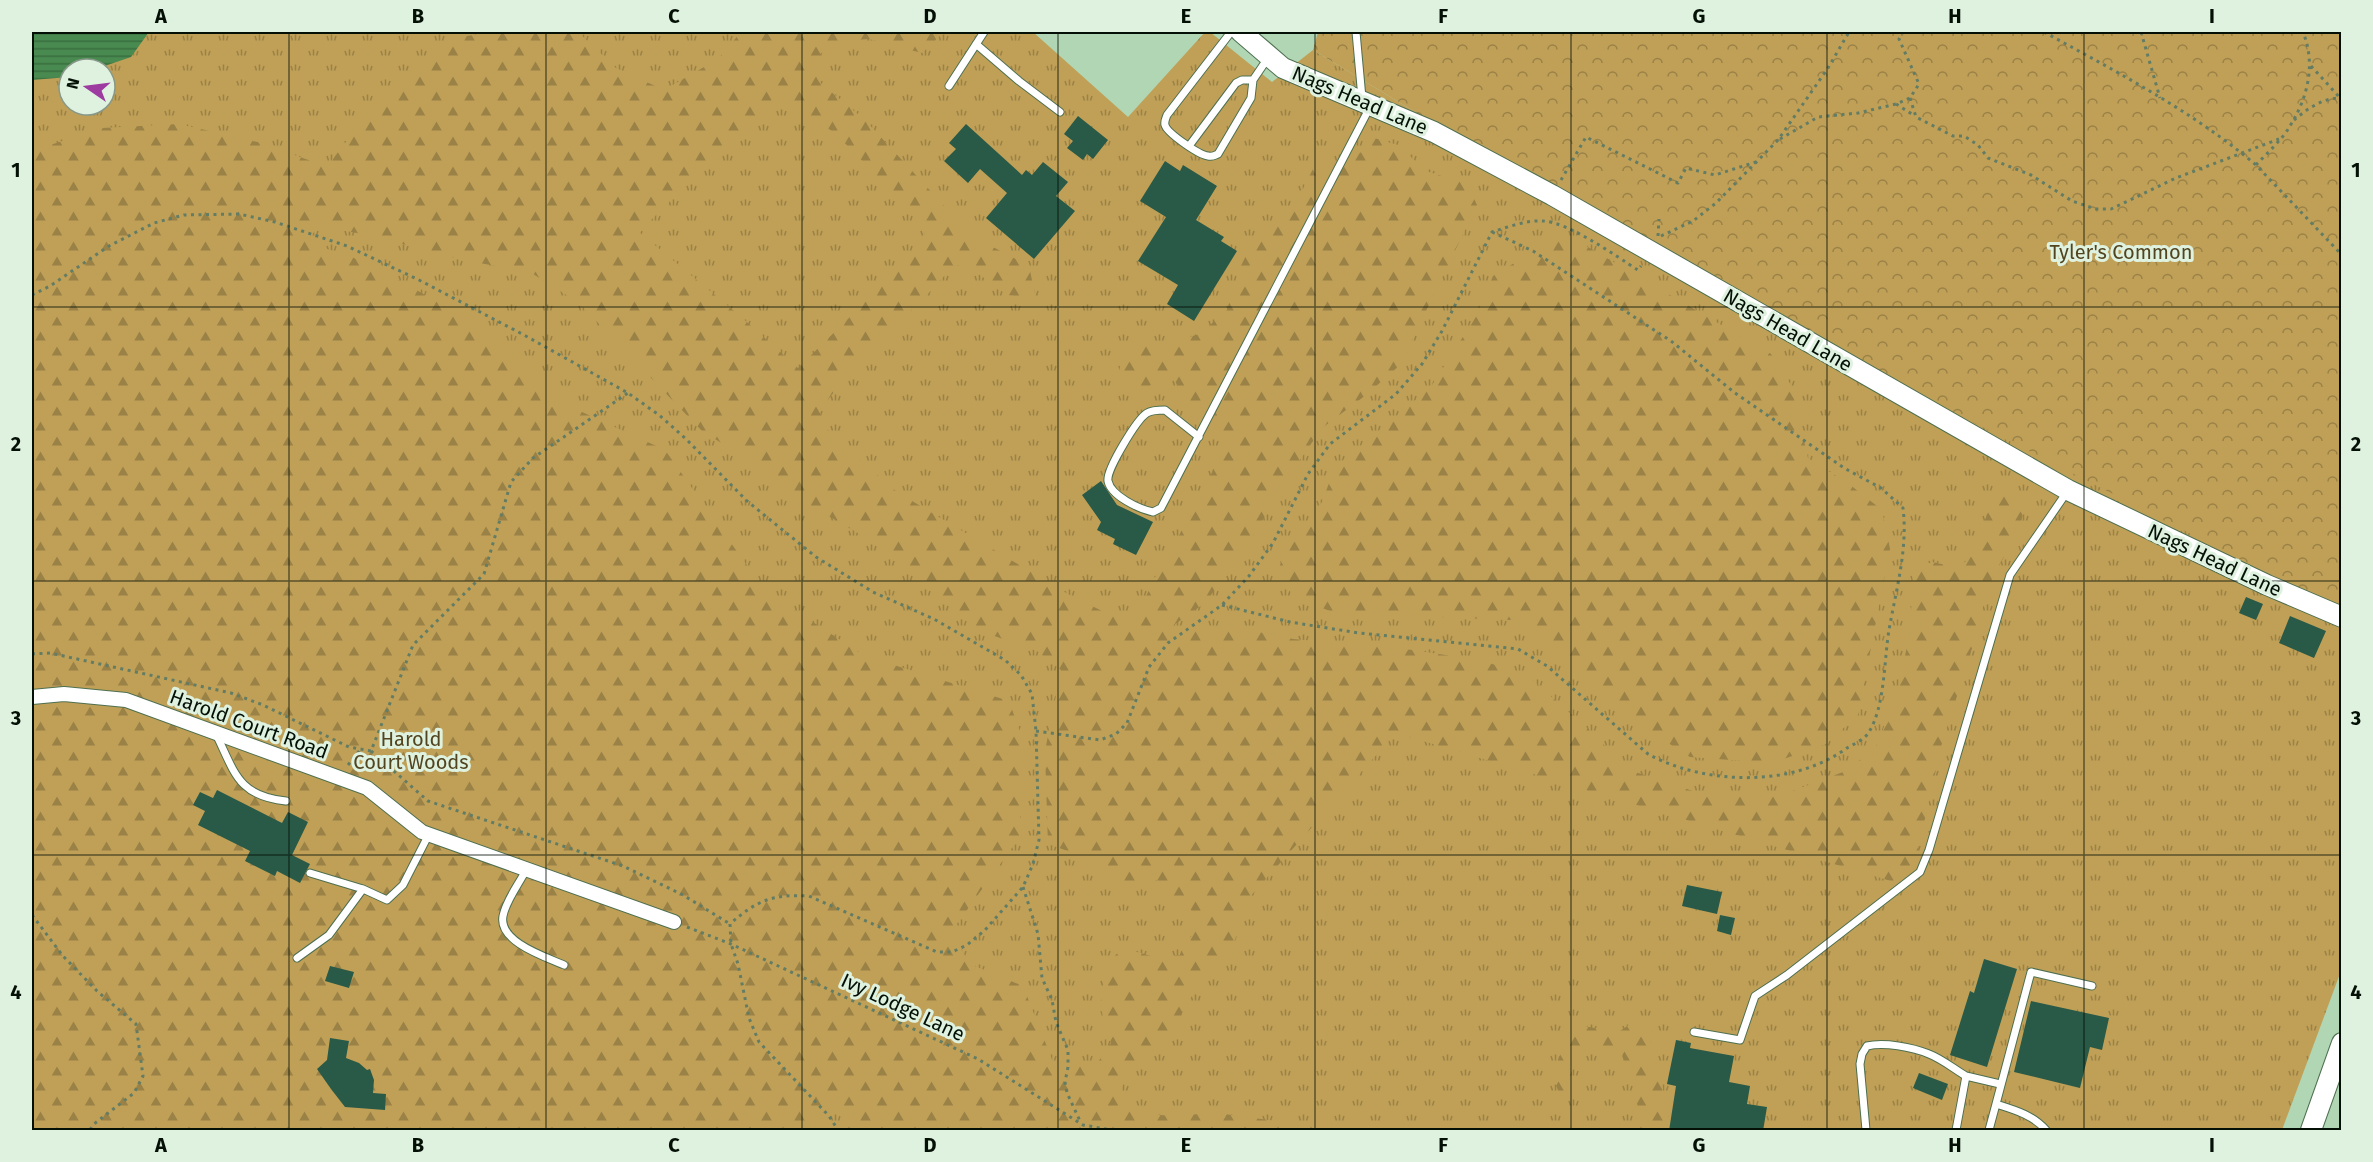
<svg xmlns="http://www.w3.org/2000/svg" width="2373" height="1162" font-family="'Fira Sans',sans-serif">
  <defs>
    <pattern id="grass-tufts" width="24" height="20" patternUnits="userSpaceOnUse" patternTransform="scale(1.5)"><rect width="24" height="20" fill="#c0a057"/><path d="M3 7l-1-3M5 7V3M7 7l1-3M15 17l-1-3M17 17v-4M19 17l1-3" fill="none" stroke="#9a8146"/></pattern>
    <pattern id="forest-firs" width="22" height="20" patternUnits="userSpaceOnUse" patternTransform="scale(1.5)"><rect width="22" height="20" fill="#c0a057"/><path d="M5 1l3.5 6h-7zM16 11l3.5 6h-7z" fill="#9a8146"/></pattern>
    <pattern id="park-crowns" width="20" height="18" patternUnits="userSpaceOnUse" patternTransform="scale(1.5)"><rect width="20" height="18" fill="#c0a057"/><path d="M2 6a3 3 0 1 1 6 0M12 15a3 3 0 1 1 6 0" fill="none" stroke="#9a8146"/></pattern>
    <pattern id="water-rules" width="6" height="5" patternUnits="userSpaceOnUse" patternTransform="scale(1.5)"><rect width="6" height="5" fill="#488a4f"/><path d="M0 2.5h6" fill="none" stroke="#3a6f40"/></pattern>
  </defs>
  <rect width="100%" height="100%" fill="#b1d6b3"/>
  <path fill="url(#grass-tufts)" fill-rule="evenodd" d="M32,32h1001l95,85 77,-85h5l62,50 41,-32 254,154 774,286v481l-59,159h-2250zM69,69h36v36h-36z"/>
  <path fill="url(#forest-firs)" fill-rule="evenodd" d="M497,32h81l38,36 48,22 54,-31 23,-27h200l2,1 -21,20 -53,-14 -28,2 -21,13 -3,26 49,41 106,115 57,30 7,33 -29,-4 -27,-20 -25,-11 -29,32 -70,68 -37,47 11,23 67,58 171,102 64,32 27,-57 40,-67 27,-62 -33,-33 -22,-31 -33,15 -21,-7 5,-29 8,-11h34l36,-10 27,-24 11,-38 16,-33 33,-19 26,-51 47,-16 14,-15 24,7 28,26 41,13 10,21 -77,160 -34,30 -44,33 -33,48 -43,72 -41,55 -34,24 68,1 54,11 120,11 71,11 45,16 58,51 42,42 67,22 91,1 56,-21 32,-23 21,-52 14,-64 3,-63 19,-8 28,6 10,-12 26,-63 12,-4 17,14 -5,25 -31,56 -15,58 -32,101 -27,120 -21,19 -498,-149 -149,167 -12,40 -43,56 -28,45 -35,27 -8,22 14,23 37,3 45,-3 125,17h-498l-5,-20 -21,3 -6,17h-780v-979l70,-23 77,-4 83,19 49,18 15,7 32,-42 55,-48 39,-40zM774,98l60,34 83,85 8,17 -16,25 -111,109 -59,-53 -100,-83zM319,226l54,10 90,24 67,12 49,31 123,128 60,37 44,35 64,37 51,38 62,54 54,19 24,19 -16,81 3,93 31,11 37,34 41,-9 16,17 29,21 -22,37 -29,1 -28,-8 -16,15 -7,43 11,37 -15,22 -41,2 -32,-81 -53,-22 -19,-32 68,-94 5,-95 -15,-42 -144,-45 -100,-65 -100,-141 -96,-44 -88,-78 -73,-43 -56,-28 -46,-15z
    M1576,240l195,114 20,31 17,73 41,26 33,26 8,39 -32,166 -32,29 -54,19 -82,-6 -64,-41 -50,-52 -63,-44 -178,-7 -41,-16 -16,-22 5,-23 39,-50 13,-35 95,-79 45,-70 18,-42 57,-35z
    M1642,1016l12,1 -5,38 13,30 7,33 -3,12h-29c3,-32 -3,-53 -18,-81l-24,-4 -20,11 -6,33 -10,4 -5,-13 10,-40 21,-14 32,7z"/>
  <path fill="url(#park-crowns)" d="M1318,32h1023v579l-464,-238 -310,-169 -254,-154z"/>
  <path fill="url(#water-rules)" d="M32,32h117l-18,25 -35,12h-27v8l-37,3z"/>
  <path fill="#295947" d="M1078,116l30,24 -15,19 -6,-5 -4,6 -16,-12 6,-7 -9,-7z
    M966,124l56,51 4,-5 6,5 11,-13 25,20 -12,14 19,15 -41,48 -48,-41 21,-25 -27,-24 -12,14 -24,-22 12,-12 -7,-6z
    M1165,161l15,10 3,-6 34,21 -21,34 28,17 -3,4 16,10 -43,70 -27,-17 11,-19 -40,-24 28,-44 -26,-16z
    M1101,481l16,24 36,17 -17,33 -23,-11 2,-5 -18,-9 4,-8 -19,-27z
    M2246,597l17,7 -7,16 -17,-7z
    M2290,616l36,15 -12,27 -35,-15z
    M217,790l65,33 6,-11 20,10 -16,33 18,9 -10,19 -23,-12 -2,5 -30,-15 5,-10 -52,-26 7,-14 -12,-6 7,-13 13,6z
    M1687,885l35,7 -5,22 -35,-8z
    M1720,915l15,3 -4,17 -14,-4z
    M1984,959l33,10 -30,98 -37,-12 20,-64 4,2z
    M330,966l24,6 -5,16 -24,-7z
    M2031,1001l78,17 -7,32 -12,-3 -10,41 -66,-16z
    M330,1038l19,3 -3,17 13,5 8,7 3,-1 4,11 -1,13 13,1 -1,16 -40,-3 -14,-18 -14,-20 10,-9z
    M1676,1040l15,3 -1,5 44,8 -5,26 21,4 -3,18 20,3 -4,24h-94l7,-45 -9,-2z
    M1919,1073l29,11 -6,16 -29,-12z"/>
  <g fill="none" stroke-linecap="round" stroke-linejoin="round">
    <defs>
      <path id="lane" d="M1231,32l-64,83c-1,3 -3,6 -2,10 2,8 34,30 43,31 5,1 5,0 10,-2l33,-56 2,-18 15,-22
        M1356,32l6,66
        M976,44l43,37 41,31
        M949,86l35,-54
        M1189,146l47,-63 6,-3h11
        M1199,437l-34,-27c-7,0 -13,0 -18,3 -10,6 -41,57 -39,68 3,15 31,28 45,31l8,-4 209,-401
        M216,734c19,39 22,62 70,67
        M526,870c-7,14 -20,30 -23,46 -5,26 43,41 61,49
        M310,873l53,16 24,11 16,-15 26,-51
        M297,958l32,-23 34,-46
        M1694,1032l46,8 15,-44 32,-21 133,-103 9,-22 81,-275 57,-83
        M1966,1076l34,8
        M1866,1130l-6,-66 2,-10 5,-8c17,-4 45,1 62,8 13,5 25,15 37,22l-10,54
        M1989,1130l7,-26
        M2046,1130c-13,-15 -31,-20 -50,-26l35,-132 61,14"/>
      <path id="street" d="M32,697l32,-3 62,6 241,88 55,44 252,90"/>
      <path id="secondary" d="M1241,32l42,36 151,64 118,63 516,295 199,95 75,32
        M2311,1130l31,-87"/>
    </defs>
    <use href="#lane" stroke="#4e6f50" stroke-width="9"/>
    <use href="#street" stroke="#4e6f50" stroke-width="16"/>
    <use href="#secondary" stroke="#4e6f50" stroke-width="22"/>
    <path stroke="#637c64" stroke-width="3" stroke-dasharray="3 4.5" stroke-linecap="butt" d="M2044,32c73,40 148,79 212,133l86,90
      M2141,32l19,66
      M2311,66l31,34
      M1910,98l6,19 37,19h11l14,9 10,13 43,17 41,26 24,8h15l65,-31 103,-39
      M1896,104l19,12
      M2294,120c13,-11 29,-22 45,-22
      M1780,139l38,-22 40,-4 38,-9 14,-6 9,-14 -20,-45 4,-7
      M2256,165c11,-12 26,-25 34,-39 18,-29 26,-62 13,-94
      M1561,180l25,-43 92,46 8,-15 29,7 41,-13
      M1658,236l1,-17
      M1661,236l32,-15 23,-18 62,-63 50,-72 21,-36
      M32,295l18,-9 59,-40 45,-23 30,-8 55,-1 36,8 72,24 72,34 105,55 104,58 31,22 27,24 61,62 69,56 57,35 61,27 71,41 16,15 11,19 4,37 3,109 -6,24 -10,23 -38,43 -18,15 -15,7h-15l-128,-56c-36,-2 -52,4 -79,28l1,20 7,20 11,54 10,24 70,74 9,14
      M1222,605l68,17 69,11 159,16 29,17 101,88c57,31 144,34 199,-6 7,-4 18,-9 22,-16 16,-26 15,-72 20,-102 7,-40 19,-81 14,-122l-22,-20 -37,-20 -109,-75 -64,-52 -138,-90 -41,-19
      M32,654l18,-1 181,40 32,12 86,42 22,4 42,-106 71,-71 27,-92 22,-24 95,-65
      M1036,731l64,9 16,-6 11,-11 22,-56 19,-24 54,-38 27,-29 24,-33 35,-69 22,-30 66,-50 26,-30 20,-33 50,-99c16,-5 34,-12 51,-11 25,1 73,35 95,49l3,-4
      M371,751l57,50 195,65 60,29 47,29
      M348,765l12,-15
      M1023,887l15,47 4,44 10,22 4,22 12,28v17l-3,15 2,11 14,30
      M32,915l31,41 34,35 39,33 7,52 -9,17 -40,31 -4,6
      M687,927l44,17 247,115 105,66 29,5"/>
    <use href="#lane" stroke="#fff" stroke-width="7"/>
    <use href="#street" stroke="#fff" stroke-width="14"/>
    <use href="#secondary" stroke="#fff" stroke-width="20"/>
  </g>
  <path fill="none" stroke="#041005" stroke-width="1.5" stroke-opacity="0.55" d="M289,32v1098M546,32v1098M802,32v1098M1058,32v1098M1315,32v1098M1571,32v1098M1827,32v1098M2084,32v1098M32,307h2310M32,581h2310M32,855h2310"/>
  <g text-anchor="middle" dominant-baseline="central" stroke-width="6" stroke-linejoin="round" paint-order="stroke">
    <g font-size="20" fill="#041005" stroke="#dff2e0">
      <text transform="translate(1360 100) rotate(23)">Nags Head Lane</text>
      <text transform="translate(1788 330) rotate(30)">Nags Head Lane</text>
      <text transform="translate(2215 560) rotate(25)">Nags Head Lane</text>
      <text transform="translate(249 724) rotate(20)">Harold Court Road</text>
      <text transform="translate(903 1007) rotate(25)">Ivy Lodge Lane</text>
    </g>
    <g font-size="20" fill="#534420" stroke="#dff2e0">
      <text x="2121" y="252">Tyler's Common</text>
      <text x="411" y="739">Harold<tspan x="411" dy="23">Court Woods</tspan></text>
    </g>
  </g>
  <rect width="2373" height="1162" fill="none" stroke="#dff2e0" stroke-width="66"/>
  <g transform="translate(87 87) rotate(284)"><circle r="28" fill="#dff2e0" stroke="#879888" stroke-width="1.5"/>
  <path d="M0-4.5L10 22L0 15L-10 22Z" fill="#9e3ba1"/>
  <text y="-9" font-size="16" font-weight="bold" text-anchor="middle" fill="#041005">N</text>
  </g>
  <rect x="33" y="33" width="2307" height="1096" fill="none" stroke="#041005" stroke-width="2"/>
  <g font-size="20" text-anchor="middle" font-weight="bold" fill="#041005">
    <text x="161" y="23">A</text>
    <text x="418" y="23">B</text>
    <text x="674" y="23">C</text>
    <text x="930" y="23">D</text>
    <text x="1186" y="23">E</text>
    <text x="1443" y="23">F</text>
    <text x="1699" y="23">G</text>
    <text x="1955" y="23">H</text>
    <text x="2212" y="23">I</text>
    <text x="16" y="177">1</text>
    <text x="2356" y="177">1</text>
    <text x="16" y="451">2</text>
    <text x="2356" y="451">2</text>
    <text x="16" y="725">3</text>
    <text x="2356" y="725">3</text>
    <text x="16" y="999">4</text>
    <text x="2356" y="999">4</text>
    <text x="161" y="1152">A</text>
    <text x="418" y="1152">B</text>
    <text x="674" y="1152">C</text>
    <text x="930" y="1152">D</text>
    <text x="1186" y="1152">E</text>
    <text x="1443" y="1152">F</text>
    <text x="1699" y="1152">G</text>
    <text x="1955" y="1152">H</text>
    <text x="2212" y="1152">I</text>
  </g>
</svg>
